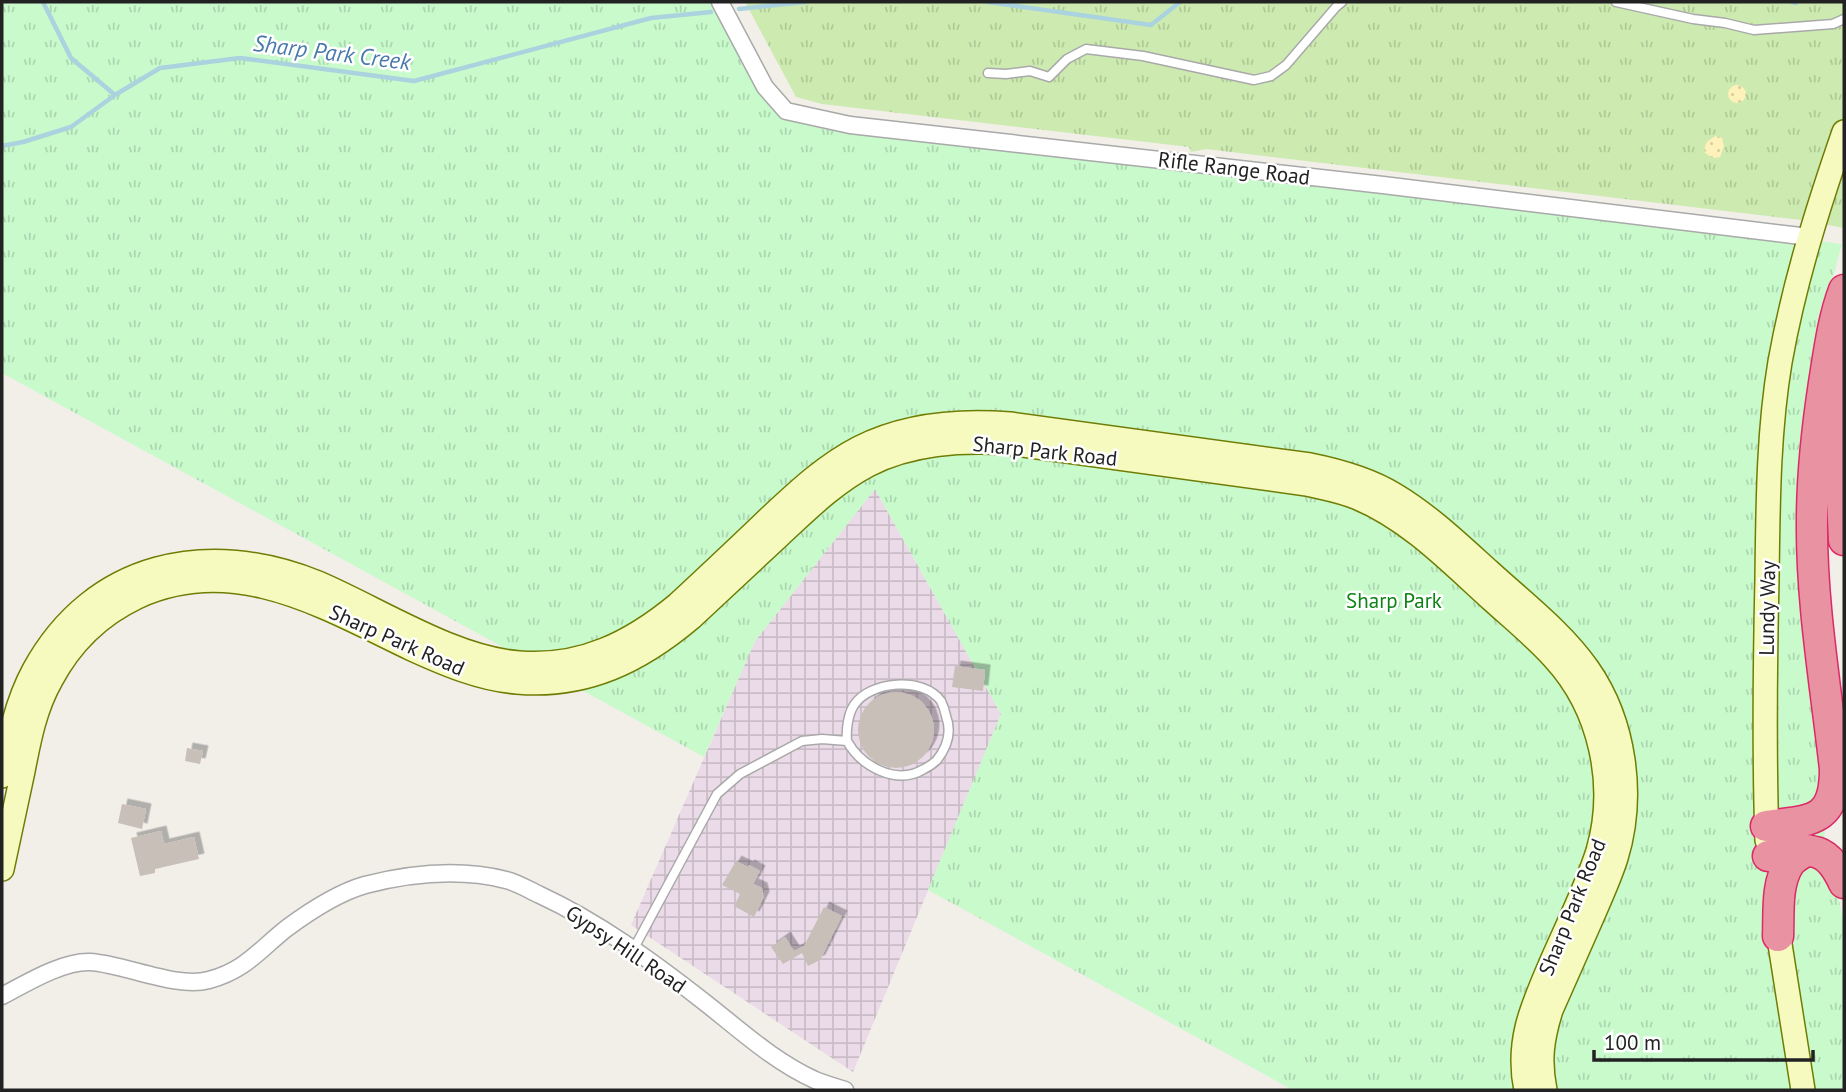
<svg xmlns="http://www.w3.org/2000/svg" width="1846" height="1092" font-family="'PT Sans',sans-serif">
  <defs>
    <pattern id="industrial-grid" width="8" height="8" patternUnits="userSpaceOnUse" patternTransform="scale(1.75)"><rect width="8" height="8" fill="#ebdbe8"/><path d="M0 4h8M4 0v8" fill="none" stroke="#c9bcc7"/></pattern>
    <pattern id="grass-tufts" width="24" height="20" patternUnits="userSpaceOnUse" patternTransform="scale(1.75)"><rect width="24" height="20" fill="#cdebb0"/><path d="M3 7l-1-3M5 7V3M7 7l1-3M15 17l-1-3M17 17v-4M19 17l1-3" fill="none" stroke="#b0c997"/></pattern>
    <pattern id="sand-dots" width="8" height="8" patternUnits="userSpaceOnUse" patternTransform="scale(1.75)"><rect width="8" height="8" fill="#fff1ba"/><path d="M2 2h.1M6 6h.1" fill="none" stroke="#dacea0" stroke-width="1.8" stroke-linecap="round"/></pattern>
    <pattern id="park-tufts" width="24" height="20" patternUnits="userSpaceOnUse" patternTransform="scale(1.75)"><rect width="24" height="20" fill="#c8facc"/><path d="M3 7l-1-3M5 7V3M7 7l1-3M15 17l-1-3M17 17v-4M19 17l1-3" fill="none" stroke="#acd6af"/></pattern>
    <filter id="shadow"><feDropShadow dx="5.5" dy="-5.5" stdDeviation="0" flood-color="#0004"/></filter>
  </defs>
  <rect width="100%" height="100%" fill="#f2efe9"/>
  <path fill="url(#industrial-grid)" d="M875,489l126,225 -148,358 -222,-147 124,-284z"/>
  <path fill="url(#grass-tufts)" d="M745,2h1099v226l-43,-8 -595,-71 -15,3 -2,-5 -367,-43 -26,-7z"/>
  <path fill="url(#sand-dots)" d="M1728 94a9 9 0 1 1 18 0a9 9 0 1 1-18 0Z
    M1716,136l6,2 2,8 -4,11 -7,1 -8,-5c-2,-9 4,-14 11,-17z"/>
  <path fill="url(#park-tufts)" d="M2,2h718l66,109 1056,133 -11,40 -20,114 -7,189 21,250 19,87v166h-551l-365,-200 73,-176 -126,-225 -120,152 -51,116 -702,-384z"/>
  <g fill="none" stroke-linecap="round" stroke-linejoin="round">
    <path stroke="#aad3df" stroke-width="4.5" d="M43,2l28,56 44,37
      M987,2l164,23 29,-23
      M1792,2l4,1
      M739,9l66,-7
      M2,146l21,-4 48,-15 44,-32 45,-27 80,-10 174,23 237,-63 60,-6"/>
  </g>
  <path fill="#c7bfb8" filter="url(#shadow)" d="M955,666l30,4 -2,21 -31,-4z
    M858 730a38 38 0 1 1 76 0a38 38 0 1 1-76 0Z
    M187,748l16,3 -3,13 -15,-3z
    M122,804l24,5 -4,20 -24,-6z
    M161,831l3,13 30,-7 5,22 -44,10v4l-15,3 -9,-38z
    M736,861l12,6 1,-2 11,6 -7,13 9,4 2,9 -10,20 -20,-11 6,-12 -18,-9z
    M824,907l18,9 -22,44 -12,6 -6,-13 -19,11 -12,-17 14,-10 9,14 10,-5z"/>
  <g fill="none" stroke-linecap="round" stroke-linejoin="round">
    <defs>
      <path id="lane" d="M1616,2l77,17 32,4 29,7 79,-6 11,-5
        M988,73l18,1 24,-3 19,6 18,-18 19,-10 57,7 111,24 17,-4 15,-11 50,-58 6,-5
        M633,950l84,-156 23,-20 62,-33 20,-2 25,2c14,25 49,45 77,28 4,-2 9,-5 13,-9 11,-14 15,-28 9,-44 -1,-5 -3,-11 -5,-15 -18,-25 -71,-20 -87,4 -6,9 -8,25 -7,36"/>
      <path id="street" d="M720,2l45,85 21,24 64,14 533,60 426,52
        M2,996c23,-12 60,-35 88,-34 35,2 86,27 119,18 37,-10 50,-30 78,-52 23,-17 50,-35 78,-43 47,-12 94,-17 141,-5 12,3 23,10 34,15 58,27 112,66 163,106 36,28 70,60 112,79 10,4 20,7 30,10"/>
      <path id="secondary" d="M2,776c7,-36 14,-73 32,-106 59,-108 174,-132 284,-87 61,26 135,75 201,80 62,5 112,-20 159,-59 30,-28 60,-56 89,-84 29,-27 57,-54 92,-72 47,-24 100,-28 151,-24l300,41c30,6 59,14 85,30 35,21 65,50 95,77 34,31 72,60 98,97 37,53 47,127 28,189 -7,22 -17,43 -26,64 -13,29 -26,59 -39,88 -9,29 -12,50 -6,80
        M1767,840c-3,-87 -2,-174 0,-261 1,-72 1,-145 13,-217 14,-79 38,-155 64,-230
        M2,869c7,-33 14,-65 21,-98 6,-31 12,-63 28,-91 19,-36 48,-65 86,-83 98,-45 187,10 275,52 33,15 68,30 105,33 69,6 123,-21 174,-64 30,-28 60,-56 89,-83 28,-26 54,-52 88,-70 43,-22 92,-25 140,-22l299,41c17,4 35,7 51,14 52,22 93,65 134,102 21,19 43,37 62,58 47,51 63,127 44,193 -12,38 -31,75 -47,112 -19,44 -35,79 -25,127
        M1776,919l27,171"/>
      <path id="highway" d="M1843,375l-2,100 3,65
        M1766,826c45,-6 69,-3 69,-57 -9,-81 -24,-167 -23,-248 0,-46 5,-92 12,-138 5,-31 9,-64 20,-93
        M1768,856c39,-6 57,-15 76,27
        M1778,936c1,-23 -2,-52 11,-72 4,-6 12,-10 18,-14"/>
    </defs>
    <use href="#lane" stroke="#a9a9a9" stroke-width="11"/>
    <use href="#street" stroke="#a9a9a9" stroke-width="19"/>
    <use href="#secondary" stroke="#707d05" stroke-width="26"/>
    <use href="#highway" stroke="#dc2a67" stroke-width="33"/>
    <use href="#lane" stroke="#fff" stroke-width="8"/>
    <use href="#street" stroke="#fff" stroke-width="16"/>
    <use href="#secondary" stroke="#f7fabf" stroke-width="23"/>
    <use href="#highway" stroke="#e892a2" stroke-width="30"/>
  </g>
  <g text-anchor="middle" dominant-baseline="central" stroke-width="5" stroke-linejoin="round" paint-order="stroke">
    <g font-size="21" fill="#222" stroke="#fff">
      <text transform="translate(1234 168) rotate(7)">Rifle Range Road</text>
      <text transform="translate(1045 451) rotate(6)">Sharp Park Road</text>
      <text transform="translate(1767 608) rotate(-89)">Lundy Way</text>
      <text transform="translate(397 640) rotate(24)">Sharp Park Road</text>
      <text transform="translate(1572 907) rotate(-68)">Sharp Park Road</text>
      <text transform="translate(626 949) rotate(34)">Gypsy Hill Road</text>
    </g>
    <g font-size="21" fill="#0c8416" stroke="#fff">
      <text x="1394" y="600">Sharp Park</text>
    </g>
    <g font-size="23" font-style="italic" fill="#4a7aab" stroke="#fff">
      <text transform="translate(332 52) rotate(7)">Sharp Park Creek</text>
    </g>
  </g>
  <rect width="1846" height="1092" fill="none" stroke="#222222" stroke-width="7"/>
  <path d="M1594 1050v10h219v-10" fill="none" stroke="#222222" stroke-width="3.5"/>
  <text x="1604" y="1050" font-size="21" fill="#222222" stroke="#ffffff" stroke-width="5" paint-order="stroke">100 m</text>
</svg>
